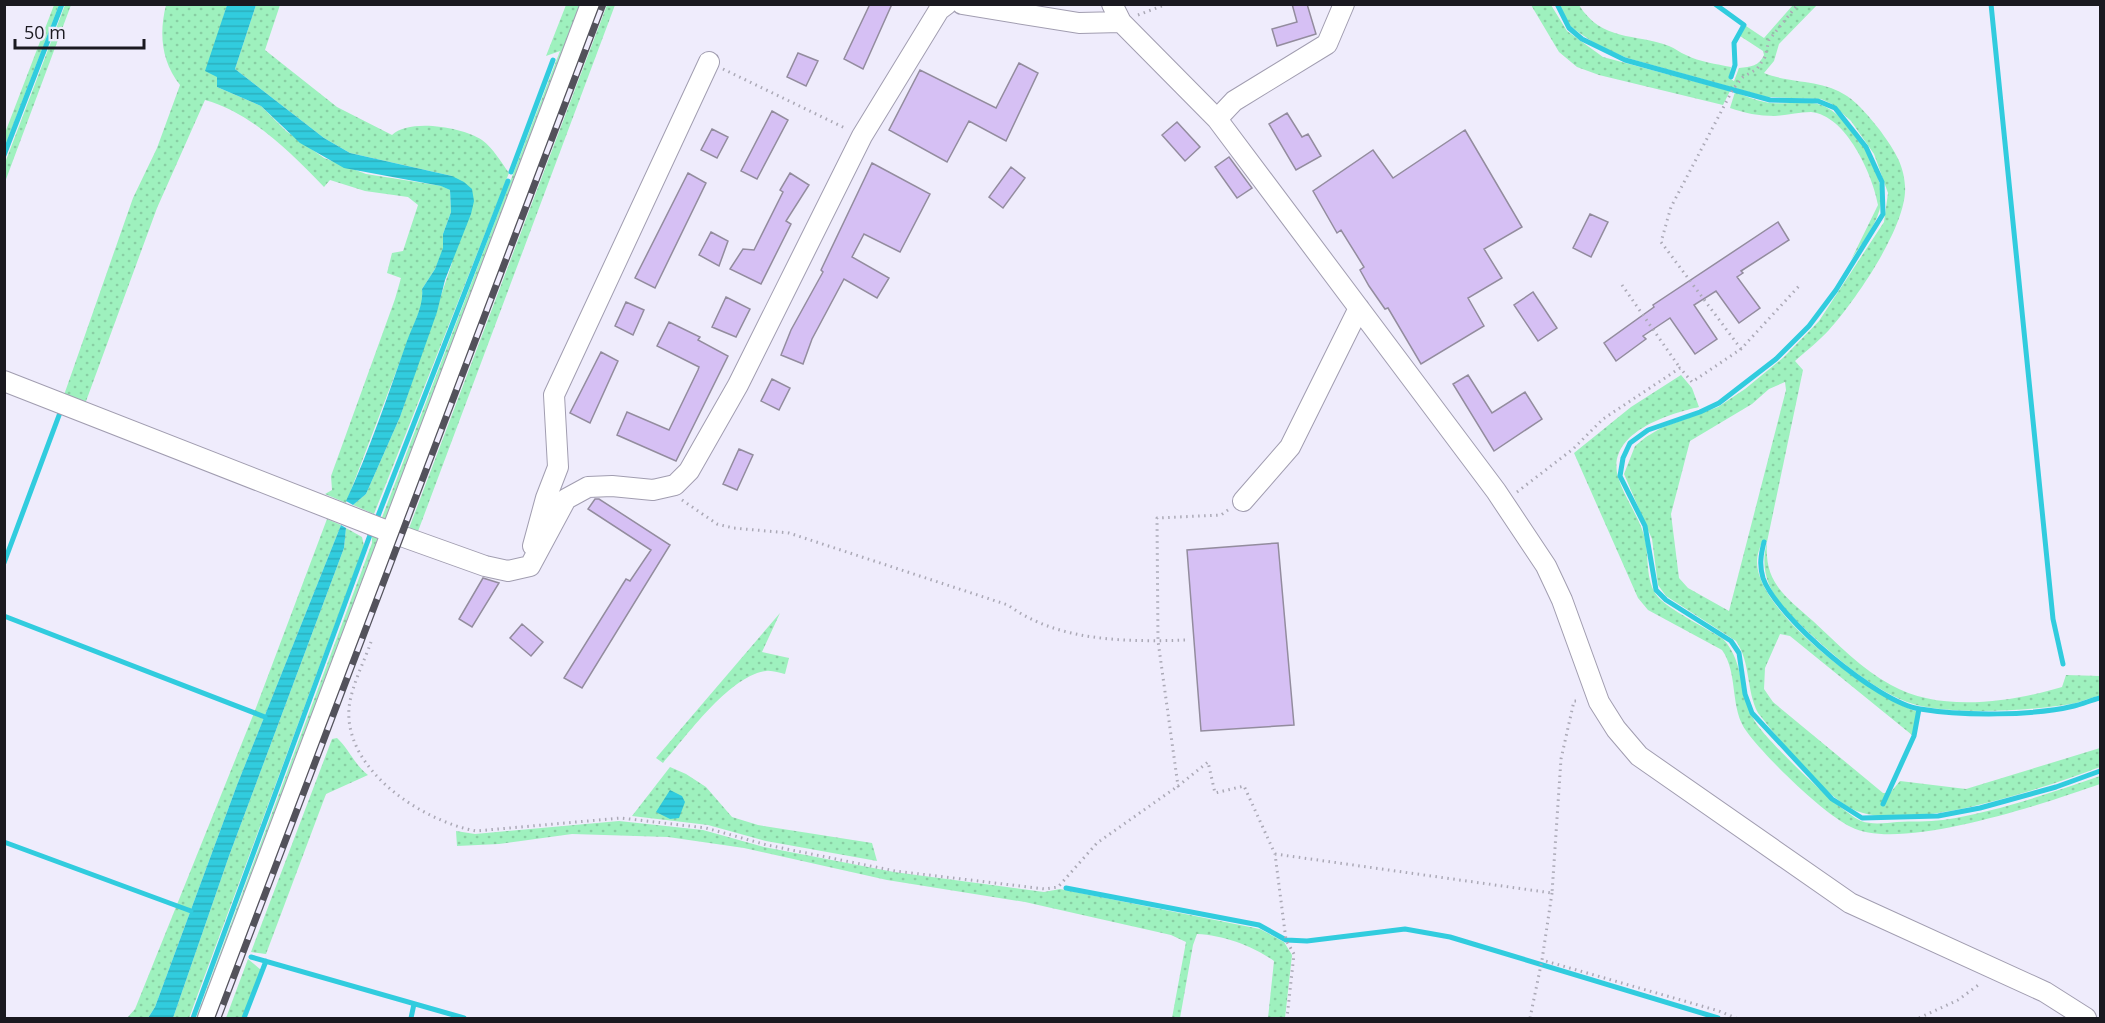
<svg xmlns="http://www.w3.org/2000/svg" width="2105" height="1023" font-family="'Open Sans',sans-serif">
  <defs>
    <pattern id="grass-dots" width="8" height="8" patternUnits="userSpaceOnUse" patternTransform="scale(1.5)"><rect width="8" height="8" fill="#9ef1be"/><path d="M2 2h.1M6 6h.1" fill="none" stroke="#88cea3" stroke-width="1.8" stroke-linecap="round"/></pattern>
    <pattern id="water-rules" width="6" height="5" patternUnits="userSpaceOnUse" patternTransform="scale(1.5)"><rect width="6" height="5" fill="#31ccde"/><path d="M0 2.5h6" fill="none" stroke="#2bafbe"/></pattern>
  </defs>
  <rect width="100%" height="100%" fill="#efecfc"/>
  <path fill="url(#grass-dots)" fill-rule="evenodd" d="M54,5h5l-54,141v-13z
    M65,5h6l-66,177v-19z
    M166,5h61l-7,23 -3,59 44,19 25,25 38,27 42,16 76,12 8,4 1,22 -8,22 1,14 -9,21 -13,20 1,12 -77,202 -21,-9 7,-4 -1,-14 64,-177 6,-21 -14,-5 5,-20 11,-2 15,-46 -10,-8 -43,-6 -35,-11 -6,7c-33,-34 -72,-74 -119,-87l-48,108 -72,196 -21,-9 69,-197 24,-50 23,-63c-19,-24 -21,-52 -14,-80z
    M256,5h24l-15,45 72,57 55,28c17,-17 71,-8 90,5 11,8 19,22 27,33l-135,341 -21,-9 13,-11 34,-77 52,-154v-87l-102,-23 -26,-15 -89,-69z
    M566,5h19l-197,516 -7,-1 179,-469 -14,5z
    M607,5h8l-198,529 -9,-3z
    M1531,5h20l16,26 36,26 127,34 -7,14 -124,-30 -22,-8 -18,-15z
    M1559,5h20c23,37 56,28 90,41 6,2 11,7 17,9 14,7 30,9 45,12l-2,11 5,3 5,-13c12,-1 20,-2 25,-13l-1,-4 -23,-15 6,-10 18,12 29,-33h24l-38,39 -5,17 -10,12c27,11 59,6 83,23 12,8 23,22 32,33 13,18 25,34 26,57 3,39 -50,115 -76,144 -10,11 -23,21 -34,31l8,9 -36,172c-3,41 18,54 46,79 24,22 48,48 78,64 49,28 120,17 171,2l4,-12 34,1v20c-10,1 -20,7 -30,8 -39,7 -126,12 -163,-2 -38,-15 -73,-46 -103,-74 -27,-25 -47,-48 -37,-86l-4,-2c-3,6 -6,15 -6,22 0,51 117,137 162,150l-7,23 -122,-99 -10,-2 -15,34 -1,21 9,13 110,91h7l10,-12 66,8 134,-41v19c-53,20 -203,72 -253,39 -31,-19 -66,-64 -89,-93 -12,-23 -7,-50 -22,-72l-70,-45 -8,-11 -6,-46 -28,-65 11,-28 11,-9 15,-9 57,-21 27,-18 39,-32 35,-36 65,-99 4,-29 -14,-39 -23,-33 -19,-17 -11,-5 -54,-2 -140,-39 -30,-13 -26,-18zM1785,382l1,8 -57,221 -41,-23 -9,-10 -8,-64 19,-73 62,-37 17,-15z
    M1735,92c10,4 20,8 30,10 18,4 39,-3 56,3 29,10 65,68 60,98 -3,21 -19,39 -30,57l27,-55c-5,-30 -32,-90 -67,-93 -12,0 -24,3 -36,4 -16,0 -31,-3 -45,-8z
    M1681,375l11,13 7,19c-31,7 -93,26 -81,70 6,20 20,38 26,58 6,20 0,45 14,62 10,12 50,32 65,42 23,24 15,59 35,87 16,21 81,85 103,95 11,4 25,2 36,1 15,-1 31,0 46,-2 53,-8 107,-27 157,-44v8c-51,18 -200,69 -249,43 -27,-13 -86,-70 -104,-95 -18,-23 -8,-58 -25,-82l-74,-40 -10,-12 -64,-145 57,-46z
    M327,519l14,6 -104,260 -82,222 -7,11h-21l8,-9 119,-296z
    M346,528l16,9 2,9 -175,472h-16l56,-162 115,-308z
    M372,533l7,3 2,5 -178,477h-7l176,-475z
    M780,613l-18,39 27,6 -4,16c-6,-1 -13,-4 -19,-3 -37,5 -79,65 -103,92l-7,-5z
    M337,738c12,11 17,26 31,37l-42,19 -60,160 -15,-2 81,-213z
    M670,767l16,7 20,13 26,30 26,8 114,18 5,18 -111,-20 -58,-16 -76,-9z
    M619,821l84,9 61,17 130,25 150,20 16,-3 200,40 24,13 8,13 -7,63h-17l6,-57c-21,-15 -51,-26 -77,-27l-4,11 -13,73h-8l14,-76 -15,-7 -146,-33 -138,-22 -143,-32 -76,-11 -96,-3 -73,10 -42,2 -1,-15 19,3z
    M248,959l13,11 -19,48h-16z"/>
  <path fill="url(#water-rules)" d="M227,5h29l-21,64 89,69 26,15 102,23 12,6 8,7 2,12 -3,13 -26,66 -8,32 -37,105 -34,77 -13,11 -7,-4c24,-52 42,-106 61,-160 6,-17 17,-35 15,-52l13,-20 8,-21v-14l8,-22 -1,-22 -9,-4 -97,-18 -44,-25 -39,-37 -44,-19v-10l-12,-6z
    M341,525l5,3 -2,20 -115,308 -56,162h-25l7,-11 82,-222z
    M670,790l12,6 3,6 -6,16 -9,1 -14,-7z"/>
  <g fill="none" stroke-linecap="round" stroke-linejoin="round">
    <path stroke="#31ccde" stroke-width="5" d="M1557,4l12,24 13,11 43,21 145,40 48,1 17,7 31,39 16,35 1,32 -47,76 -27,36 -33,33 -57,44 -19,9 -52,18 -18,13 -7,15 -3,18 25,50 11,64 10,10 65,41 8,12 6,41 7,19 80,86 30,19 76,-2 42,-8 76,-21 44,-16
      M1715,4l29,21 -10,18 1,22 -4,12
      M1991,4l62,615 10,45
      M4,155l58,-151
      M511,172l42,-112
      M378,516l130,-335
      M1764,542c-3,12 -5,23 -1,36 14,40 115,125 157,131 42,7 113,7 154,-3 9,-2 17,-6 26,-8
      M4,563l57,-153
      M4,616l261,101
      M1883,804l31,-68 5,-27
      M4,842l187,69
      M1066,888l193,37 27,15 21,1 98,-12 45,8 268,81
      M251,957l213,61
      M193,1018l177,-483
      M244,1018l22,-57
      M411,1018l3,-14"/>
  </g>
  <path fill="#d6c0f4" stroke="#938c9e" stroke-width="1.5" d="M870,4h22l-29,65 -19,-10z
    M1292,4h15l9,30 -39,12 -5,-17 25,-7z
    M798,53l20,8 -12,25 -19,-9z
    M1019,63l19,10 -32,68 -37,-20 -22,41 -58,-32 31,-60 76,38z
    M772,111l16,9 -31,59 -16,-8z
    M1287,113l15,24 6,-3 13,22 -25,14 -27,-46z
    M1177,122l23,25 -15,14 -23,-26z
    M712,129l16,8 -11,21 -16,-8z
    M1465,130l57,97 -38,22 18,29 -34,20 16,28 -63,38 -33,-56 -3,1 -16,-23 -9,-16 4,-3 -23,-37 -4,3 -24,-42 60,-41 20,28z
    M1229,157l23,31 -15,10 -22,-31z
    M872,163l58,31 -30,58 -36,-18 -12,23 37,21 -12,20 -33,-19 -32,60 -9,25 -22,-9 10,-25 32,-58 -2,-2z
    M1011,167l14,11 -22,30 -14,-11z
    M688,173l18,10 -51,105 -20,-10z
    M790,173l19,12 -23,36 5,3 -30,60 -31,-15 13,-20 11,1 29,-58 -3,-2z
    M1590,214l18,8 -17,35 -18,-9z
    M1778,222l11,18 -48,31 2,2 -6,4 23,31 -21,15 -23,-32 -22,14 23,34 -22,15 -25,-36 -27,18 3,3 -30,22 -12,-18 50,-36 -1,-2z
    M711,232l17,9 -9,25 -20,-11z
    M1533,292l24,36 -19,13 -24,-36z
    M726,297l24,12 -14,28 -24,-10z
    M626,302l18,8 -11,25 -18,-9z
    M669,322l31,15 -2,3 30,16 -52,105 -59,-26 10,-23 42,18 29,-60 1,-3 -42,-21z
    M601,352l17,9 -28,62 -20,-10z
    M1468,375l24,38 33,-21 17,27 -48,32 -41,-67z
    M772,379l18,9 -11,22 -18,-9z
    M739,449l14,6 -16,35 -14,-6z
    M595,499h4l71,46 -88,143 -18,-10 62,-99 4,2 21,-31 -63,-41z
    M1278,543l16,182 -93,6 -14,-181z
    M483,578l16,5 -27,44 -13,-8z
    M522,624l21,18 -12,14 -21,-18z"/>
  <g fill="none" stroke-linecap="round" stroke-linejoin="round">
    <defs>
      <path id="minor" d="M962,4l117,19 42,-1
        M1112,4l9,18 96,97 279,372 50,75 16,34 37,102 17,27 23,27 211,147 195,89 41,26
        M1217,119l17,-18 93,-57 17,-40
        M4,381l386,151 95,34 23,5 22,-5 36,-67 22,-12 24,-1 41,4 22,-5 14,-14 49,-86 124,-249 77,-126 8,-6
        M1243,501l47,-54 69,-139
        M533,546l13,-48 12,-31 -4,-72 155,-333
        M208,1018l383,-1014"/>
    </defs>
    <use href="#minor" stroke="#a19db0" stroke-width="22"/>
    <path stroke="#aba9b6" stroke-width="3" stroke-dasharray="1.5 4.5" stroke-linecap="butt" d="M1138,15l29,-11
      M723,69l124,60
      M1622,285l58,83
      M1741,349l-80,-107 10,-35 62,-118 10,-12 14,-8 8,-12 4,-17 29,-36
      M1517,492l56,-43 30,-30 77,-51 12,14 49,-33 58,-63
      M682,500l35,24 16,4 56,5 219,72c50,37 119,37 179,35
      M1228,510l-7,5 -64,3 1,123 20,145 30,-24 7,31 29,-7 31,68 11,86 8,14 -7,64
      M371,642c-7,20 -20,45 -22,66 -5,62 73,113 127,123l145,-13 85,10 61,17 128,26 150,18 13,-2 39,-44 81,-57
      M1275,854l277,39 9,-134 13,-58h4
      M1552,893l-10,67 177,51 17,7
      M1530,1018l12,-58
      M1919,1018l39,-18 23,-17"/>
    <use href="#minor" stroke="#fff" stroke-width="20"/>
    <defs>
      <path id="rail" d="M218,1018l385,-1014"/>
    </defs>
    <use href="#rail" stroke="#53525b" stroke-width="7"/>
    <use href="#rail" stroke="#efecfc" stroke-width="4.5" stroke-dasharray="14" stroke-linecap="butt"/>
  </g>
  <rect width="2105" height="1023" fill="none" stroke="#1a1920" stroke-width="12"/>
  <path d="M15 39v9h129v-9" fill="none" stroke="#1a1920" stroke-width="3"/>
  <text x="24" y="39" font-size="18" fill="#1a1920" stroke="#efecfc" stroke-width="4.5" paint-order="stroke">50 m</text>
</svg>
